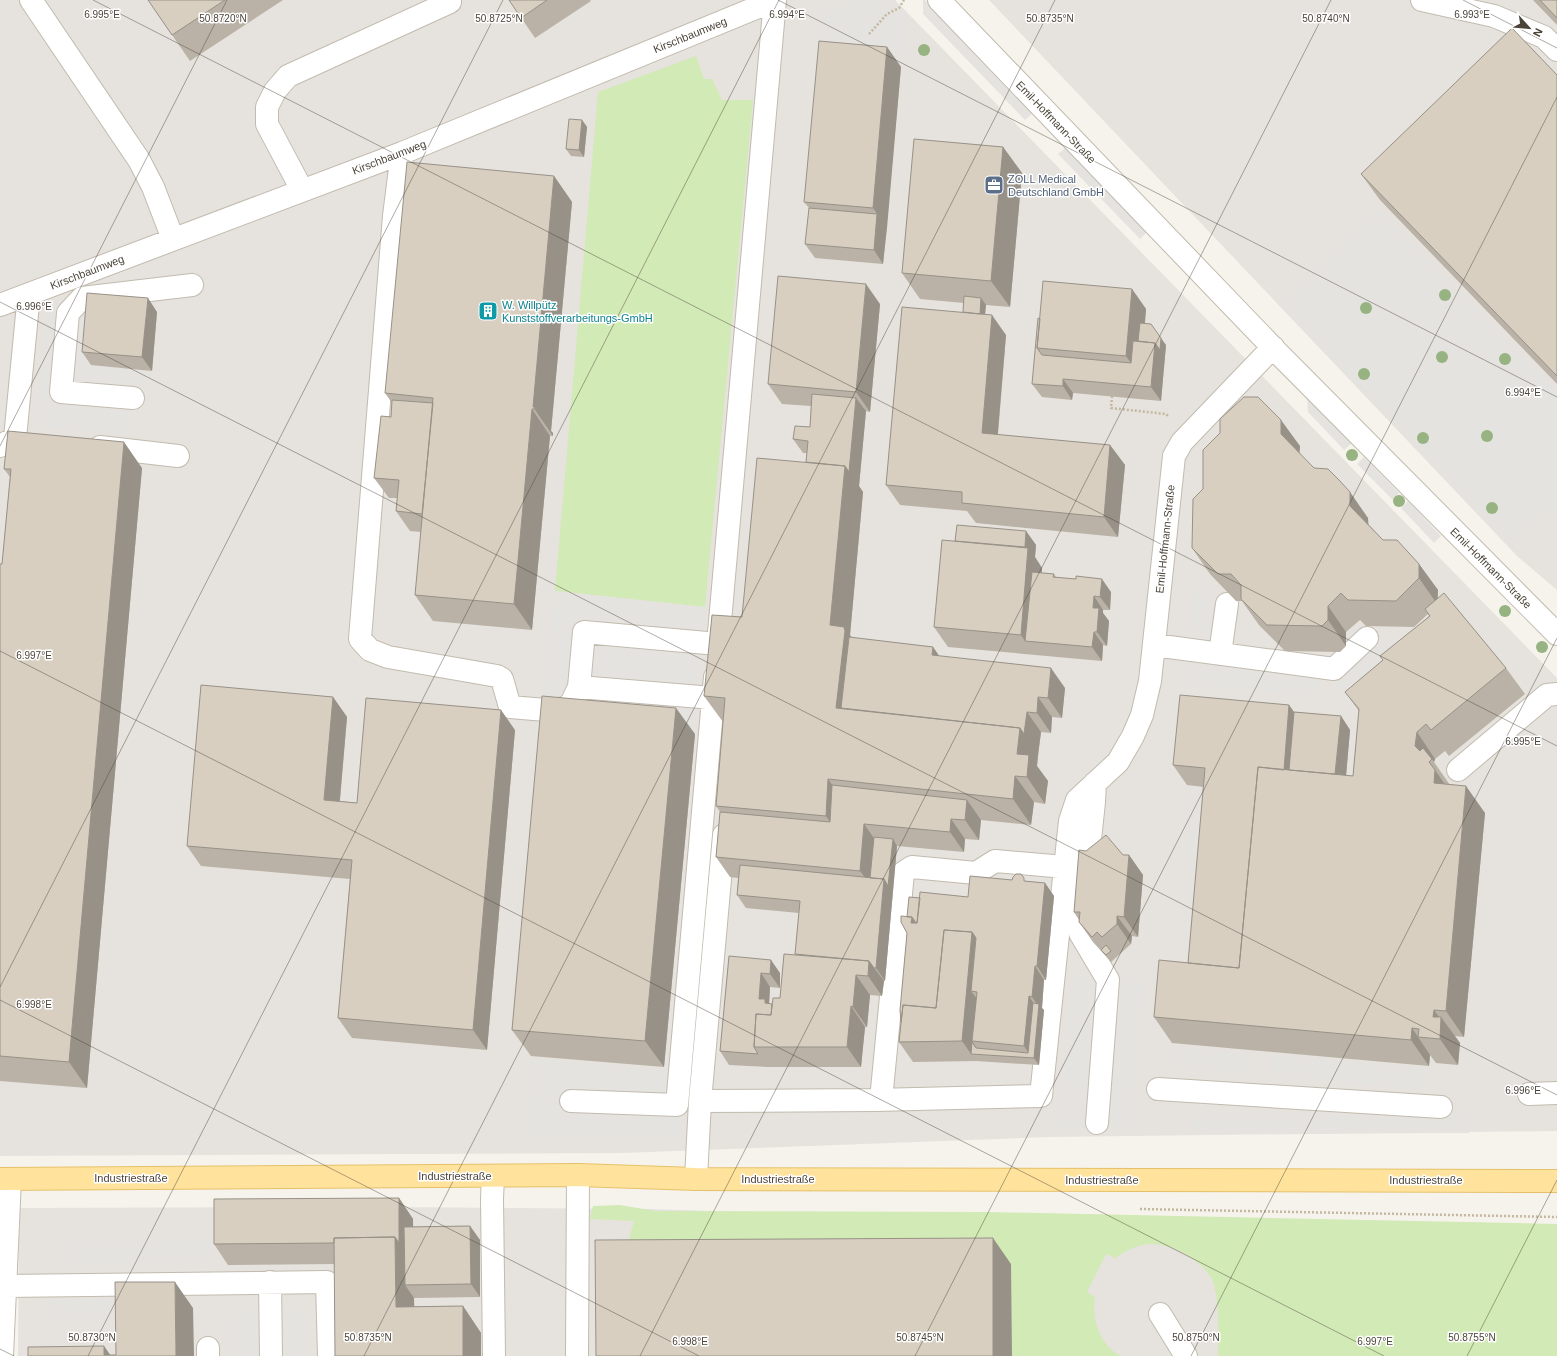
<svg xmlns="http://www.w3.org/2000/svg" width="1557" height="1356" font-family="Arial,sans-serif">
  <rect width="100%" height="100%" fill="#f6f3ec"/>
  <path fill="#e6e2dd" d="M0,0h895l662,678v453l-509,6 -426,16 -622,3z
    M989,0h568v590l-40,-34z
    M385,1207l265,2 329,11 251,2 327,134h-1539l1,-148z"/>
  <path fill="#d2eab5" d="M696,56l8,23h8l10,21h31l-48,507 -150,-16 43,-499z
    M620,1205l35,6 333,1 569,12v132h-339c0,-23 2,-48 -4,-71 -5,-21 -41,-42 -63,-41 -14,0 -25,7 -36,14l-9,-4 -19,38 8,5c-4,21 5,49 26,59h-109l-1,-92 -384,-17 7,-26 -44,-2 3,-13z"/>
  <path fill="#e5e3e0" d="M857,0l35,1 14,10 -5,56 -68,-6 -14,-47z
    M923,0h2l108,113 -8,7 -102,-106z
    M1066,147l81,85 -7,7 -82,-85z
    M1379,209l178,183v120l-10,-1 -35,34 -231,-239z
    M58,301l33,5 -4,58 58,7 -2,17 -13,27 -2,20 -92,-8 11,-119z
    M1307,396l45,47 -8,7 -36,-38z
    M1364,457l35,36 -6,7 -36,-36z
    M1408,501l33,35 -7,7 -33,-35z
    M1195,576l19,15 -5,49 -19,-13z
    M555,591l150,16 -11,126 -128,-14 -23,-18z
    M1386,637l16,16 -51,49 -16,-16z
    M1187,663l132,12 -2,21 -131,-11z
    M1191,786l21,2 -9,164 -21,-2 8,-85 -6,-1z
    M1072,973l73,7 -14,152 -74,-4z
    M1173,1046l77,7 -2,21 -77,-7z
    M1272,1055l156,14 -2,21 -156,-14z
    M532,1058l133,12 19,40 -2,27h-156z
    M1469,1113v20l-277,1 1,-20z
    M211,1240v22l-142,2 -1,-22z
    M123,1296v22l-71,1 -1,-22z
    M258,1304l29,3 22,11v38h-79l-1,-33z"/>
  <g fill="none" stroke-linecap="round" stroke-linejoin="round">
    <defs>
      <path id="minor" d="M31,0l108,160 14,27 20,52
        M939,0l339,353 279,281
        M1422,0l72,16 50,21 13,13
        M402,153l-8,63 -34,423 10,11 18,7 109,19 5,3 8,28 48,4 13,-7 8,-17 134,11
        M302,190l-35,-66v-17l8,-16 13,-15 162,-74
        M0,305l402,-152 373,-153
        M133,398l-72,-6 7,-79 14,-15 110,-13
        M0,446l15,-8 14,-144
        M100,447l78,9
        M718,644l57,-644
        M1154,645l180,24 33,-31
        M1220,654l7,-50
        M579,687l5,-55 134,12
        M1458,770l89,-75 10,-1
        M1095,783l-1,19 -14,131 28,47 -11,143
        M1158,1089l283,18
        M1529,1094l28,-1
        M881,1100l22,-227 9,-6 64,6 19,-12 70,6
        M571,1101l106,4 38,-428
        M700,1101l175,-1 166,-4 29,-275 7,-21 41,-38 15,-26 9,-21 8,-34 24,-225 8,-14 91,-95
        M493,1176l-1,23 2,157
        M696,1179l4,-78 24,-266
        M270,1282l1,74
        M5,1286l322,-4 2,74
        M1160,1314l26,42
        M208,1348v8
        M2,1356l8,-177
        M577,1356l1,-181"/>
      <path id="major" d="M0,1179l578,-4 118,4 861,2"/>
    </defs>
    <use href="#minor" stroke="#c2bbae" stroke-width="24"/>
    <use href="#major" stroke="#e6c16a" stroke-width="24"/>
    <path stroke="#c4b79f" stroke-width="2.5" stroke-dasharray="2 2" stroke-linecap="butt" d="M869,34l18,-20 12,-6 5,-8
      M1112,396l-1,12 55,6 3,3
      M1140,1209l417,8"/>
    <use href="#minor" stroke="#fff" stroke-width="22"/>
    <use href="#major" stroke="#ffe39c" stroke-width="22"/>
  </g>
  <g fill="#97b381">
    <circle cx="924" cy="50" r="6"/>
    <circle cx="1445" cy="295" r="6"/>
    <circle cx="1366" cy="308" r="6"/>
    <circle cx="1442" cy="357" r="6"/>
    <circle cx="1505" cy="359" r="6"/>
    <circle cx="1364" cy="374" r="6"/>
    <circle cx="1487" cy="436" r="6"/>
    <circle cx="1423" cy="438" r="6"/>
    <circle cx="1352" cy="455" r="6"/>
    <circle cx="1399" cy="501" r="6"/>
    <circle cx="1492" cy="508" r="6"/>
    <circle cx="1505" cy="611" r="6"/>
    <circle cx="1542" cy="647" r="6"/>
  </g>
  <path fill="#bab2a6" d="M148,0h135l-93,61z
    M509,0h81l1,1 -56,37z
    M1533,0h24v25z
    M887,47l14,20 -18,197 -68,-6 -10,-14 4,-36 -5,-6z
    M1557,75v309l-177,-184 -19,-26z
    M582,120l5,7 -3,30 -13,-1 -5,-7z
    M1003,147l19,26 -12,134 -24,-2 -1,10 21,20 -8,100 112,10 15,20 -7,72 -142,-14 -9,-12 -67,-6 -14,-20 77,-173 1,-9 -44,-4 -18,-26z
    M554,176l18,26 -21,229 2,2v3h-3l-18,194 -99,-9 -18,-26 6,-63 -11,-1 -14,-20 1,-13h-8l-15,-20 17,-61 1,-14 -7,-10z
    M1132,289l14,20 -1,15 21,21 -5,56 -88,-8 -1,7 -30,-3 -10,-13 8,-65z
    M880,304l-10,108 -4,-1 -7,75 4,6 -13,143 2,3 81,9 6,9 126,32 -3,30 -10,-1 -1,16 -10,-1 -4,34 11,15 -3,23 -11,-2 -3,23 -50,-5 -2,20 -14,-1 -1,13 -67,-6 -12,135h-1l-2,15 -12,-1 -3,32h-2l-4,40h-93l-39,-2 -9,-14 9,-95 51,17v15l-10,-1 -1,17h3l8,-6 15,-44 4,-41 -53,-5 -9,-13 1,-17 -8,-1 -14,-20 4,-45 -4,-6 7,-84 -19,-26 38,-79 64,-155 1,-9h-4l-10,-14 17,-12 1,-21 -29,-2 -14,-20z
    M157,312l-5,59 -61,-6 -9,-13z
    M1300,446l-1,7 15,15 54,50v6l15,16 36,24 19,26v9l68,69 19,26 -76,62 -4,-5 -10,8 -1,3 16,23 35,28 -21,224 -9,-1 5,7 -2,22 -22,-2 -6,-8 -1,11 -257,-23 -18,-26 34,-54 16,-176 -17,-2 -14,-20 116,-60 5,7 47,4 9,14 -4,45 7,1 6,-65 -14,-19 38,-32 46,-44 -1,-2 -14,13 -48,-1 -6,-6 -14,12v14l-6,6 -55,-1 -26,-26 -17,-24h-6l-26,-27 -18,-26z
    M142,468l-55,620 -87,-7v-517h2l8,-87 -6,-8z
    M1026,531l10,14 -1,12 7,11v5l12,1 2,3 55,15 -1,18h-7v3l6,8 -2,25 -4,-1 -1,16 -154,-14 -14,-20z
    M333,697l14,20 -7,84 17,2 158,-73 -28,320 -135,-12 -14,-20 12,-139 -149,-13 -14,-20z
    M695,734l-31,333 -133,-11 -19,-26z
    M1123,855h6l14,20 -5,62 -6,-1 -1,8 -20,18 -18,-20 -14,-20v-2l-5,-8z
    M1026,881l19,2 9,13 -8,84h-2l-2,28 2,2 -5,55 -63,-4 -63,1 -14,-20 8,-109v-16l13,-19 48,-1z
    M399,1198l14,21v8l57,-1 10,14v57l-66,1v9l49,-1 18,27v23l-147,-92 -106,1 -14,-21z"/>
  <path fill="#979187" d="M887,47l14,20 -14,161 -14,-20z
    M582,120l5,7 -3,30 -5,-7z
    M1003,147l19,26 -12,134 -19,-26z
    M554,176l18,26 -21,229 2,2v3l-20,-29z
    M877,214l10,14 -4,36 -9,-14z
    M866,284l14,20 -10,108 -14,-20z
    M1132,289l14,20 -6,67 -14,-20z
    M148,298l9,14 -5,59 -10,-14z
    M981,298l5,7 -3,28 -5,-7z
    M992,315l14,20 -10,118 -14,-20z
    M1161,338l5,7 -5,56 -10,-14 4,-44z
    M1063,379l10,14 -1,7 -9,-14z
    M856,398l10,13 -7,75 4,6 -13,143 12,18 -5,63 -21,-8 -6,-83 15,-159z
    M532,409l18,27 -18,194 -18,-26z
    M1281,420l19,26 -1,14 -18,-26z
    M124,442l18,26 -55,620 -18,-26z
    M1110,445l15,20 -7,72 -14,-20z
    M1350,492l18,26 1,14 -19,-26z
    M1026,531l10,14 -1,12 7,11 -6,74 -11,-1 -4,-6 3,-82z
    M1419,564l19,26 -1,14 -18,-26z
    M1102,579l9,13 -1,18 -10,-13z
    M1094,596l9,14v3l6,8 -2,25 -10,-14 -4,-24z
    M1328,606l18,26v14l-18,-26z
    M1094,632l9,13 -1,16 -10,-14z
    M933,647l14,20 -15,-12z
    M1051,668l14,20 -3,30 -14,-20z
    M333,697l14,20 -9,103 -14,-20z
    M1038,697l14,20 -1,16 -14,-20z
    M1289,705l14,20 -5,58 -15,-8z
    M676,708l19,26 -31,333 -19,-26z
    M501,710l14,20 -28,320 -14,-20z
    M1027,712l14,20 -3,22 -14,-20z
    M1341,716l9,14 -6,70 -10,-14z
    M1020,728l18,26 -1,12 11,15 -3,23 -18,-27 -10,-23z
    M1417,732l18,27 -1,3 -2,-3 -3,3 -14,-16z
    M1435,770l18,26 -19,-13z
    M1015,776l19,26 -3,23 -18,-26z
    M828,779l18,26 -2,37 -18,-26z
    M1466,786l19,27 -21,224 -18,-26z
    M967,800l14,20 -2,20 -14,-20z
    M951,819l14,20 -1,13 -14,-20z
    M864,824l14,20 -8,40 -10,-13z
    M893,839l4,7 -12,135 -9,-13 8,-89z
    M1129,855l14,20 -5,62 -14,-20z
    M1045,883l9,13 -8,84 -9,-14z
    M1117,916l15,20 -1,8 -14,-20z
    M912,917l9,13 -10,-7z
    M972,932l14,20 -9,40 -6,-1 10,13 -9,37 5,8 -6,5 -9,-13z
    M771,960l9,13v15l-10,-14z
    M869,961l15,20 -2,15 -14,-20z
    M1035,966l9,14 -2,28 2,2 -5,55 -5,-7h-2l-8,-12 5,-50 9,14v-4l-6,-9z
    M761,973l9,14 -1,18 6,8 -16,-14z
    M856,975l14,20 -3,32 -14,-20z
    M851,1006l14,21 -4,40 -14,-20z
    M1434,1010l7,10v-3l19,26 -2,22 -18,-26 -7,-22z
    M1412,1028l18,27 -1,11 -18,-26z
    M399,1198l14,21 1,65 -9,1 9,13 1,35 -19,-26 -1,-70z
    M470,1226l10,14v57l-9,-13z
    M993,1238l18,26 1,92h-19z
    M175,1282l18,26 1,48h-18z
    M463,1306l18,27v23h-18z
    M104,1346l7,10 -7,-1z"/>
  <path fill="#d8cfc1" stroke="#979187" d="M148,0h77l-53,35z
    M509,0h38l-26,18z
    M1540,0h17v18z
    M1512,28l45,47v301l-196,-202z
    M819,41l68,6 -14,161 -69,-6z
    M569,119l13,1 -3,30 -13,-1z
    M914,139l89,8 -12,134 -89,-8z
    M407,162l147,14 -21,231h2l-1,2h-2l-18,195 -99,-9 18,-197 -48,-5z
    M809,208l68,6 -3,36 -69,-6z
    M778,276l88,8 -10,108 -88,-8z
    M1043,281l89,8 -6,67 -89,-8z
    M87,293l61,5 -6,59 -60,-5z
    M964,296l17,2 -1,16 -17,-2z
    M902,307l90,8 -10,118 128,12 -6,72 -142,-14v-11l-76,-7z
    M1038,318l2,1 -3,29 5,7 89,8 2,-22 22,2 -4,44 -88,-8v7l-31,-2z
    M1140,323l11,1 10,14 -1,12 -5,-7 -17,-2z
    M812,394l44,4 -7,74 -4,-6 -39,-4 2,-21 -15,-2 2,-13 15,1z
    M1244,397h14l23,23v14l33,34 14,1 11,11 11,12v14l33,34h14l22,24v14l-23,23 -48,-1 -7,-7 -13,13v14l-6,6 -55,-1 -26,-26v-14l-10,-11h-13l-26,-26 1,-49 10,-10v-39l17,-17v-14z
    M392,400l41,3 -11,111 -26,-3 3,-31 -25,-2 7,-62 10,1z
    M8,431l116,11 -55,620 -69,-6v-492h2l9,-95h-7z
    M757,458l88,8 -15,159 14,2 1,4 -9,77 184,20 -3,26 12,1 -2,22 -12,-1 -2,23 -185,-20 -2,37 -110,-10 9,-108 -21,-2 8,-81 30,2z
    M957,525l69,6 -1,16 -70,-6z
    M942,540l86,8 -7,87 -87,-8z
    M1032,572l22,2 -1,3 23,2v-3l26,3 -2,18 -6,-1 -1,12h6l-2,24h-3l-2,15 -67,-6z
    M1444,593l62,75 -75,62 -5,-6 -9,8 -2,14 5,5 3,-3 9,11 -3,3 6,8 -1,13 32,3 -20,225 -12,-1 -1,7h8l-1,22 -22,-2 1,-8 -7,-1 -1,12 -257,-23 5,-57 80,8 19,-201 95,9 6,-67 -14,-17 38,-32 -3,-4 50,-40 -5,-7z
    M849,637l84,10 -1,8 119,13 -3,30 -10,-1 -1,16 -10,-1 -3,22 -4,-6 -179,-20z
    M201,685l132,12 -9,103 33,3 9,-105 135,12 -28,320 -135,-12 14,-158 -165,-14z
    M1180,695l109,10 -5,65 -26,-3 -19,201 -51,-5 17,-195 -32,-3z
    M542,696l134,12 -31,333 -133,-11z
    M1294,712l47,4 -6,58 -46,-4z
    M832,785l135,15 -2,20 -14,-1 -1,13 -86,-8 -4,47 -144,-14 4,-45 110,10z
    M1106,835l17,20h6l-5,62 -7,-1v8l-15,13 -5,-5 -5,5 -13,-15 1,-10h-6l5,-62 7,1z
    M874,837l19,2 -5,47 -4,-7 -14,-1z
    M740,865l144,14 -8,89h-2l-5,-7 -74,-7 5,-53 -63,-6z
    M1016,874h5l3,4v3l21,2 -8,83h-2l-3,31 -3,-1 -5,50 -52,-5 5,-49 -6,-1 5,-53 -4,-6 -28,-2 -8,78 -33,-3 -2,17 -1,-12 7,-77 -6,-11v-6l11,1 -1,6h6l3,-31 48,5 2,-21 42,4 1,-3z
    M909,897l11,1 -3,25h-1l-4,-6h-5z
    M944,930l28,2 -10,109 -63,1 4,-37 33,3z
    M1106,945l5,6 -5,4 -5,-5z
    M784,954l85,7 -1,15 -12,-1 -3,32 -2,-1 -4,41h-93l2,-33 15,1 2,-17h7z
    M729,956l42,4 -1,14 -9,-1 -2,26h6v4l7,1 -1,11 -15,-1 -2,33 4,7 -38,-3z
    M1033,1003l6,1 -5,54 -63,-4 1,-12 4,6 52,5z
    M399,1198v45l-4,-6 -61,1v5l-120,1v-45z
    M470,1226l1,58 -66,1 -1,-58z
    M395,1237l1,70 67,-1v50h-128l-1,-118z
    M993,1238v118h-397l-1,-116z
    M115,1282h60l1,74h-148v-9l76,-1v9h12z"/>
  <path fill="none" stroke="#4b4439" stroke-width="1" stroke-opacity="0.45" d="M93,0l1464,746M778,0l779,397M1463,0l94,48M0,302l1557,793M0,446l227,-446M0,651l1384,705M0,987l503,-987M0,1000l699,356M0,1349l14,7M88,1356l691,-1356M364,1356l691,-1356M640,1356l691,-1356M915,1356l642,-1259M1191,1356l366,-718M1467,1356l90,-176"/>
  <defs>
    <symbol id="office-square" viewBox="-11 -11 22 22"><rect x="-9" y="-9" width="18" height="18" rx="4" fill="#5c6f8a" stroke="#fff"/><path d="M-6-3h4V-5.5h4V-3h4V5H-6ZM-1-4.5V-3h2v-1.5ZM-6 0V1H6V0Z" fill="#fff"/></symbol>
    <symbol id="building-square" viewBox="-11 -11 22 22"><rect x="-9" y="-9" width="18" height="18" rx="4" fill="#0f9aa8" stroke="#fff"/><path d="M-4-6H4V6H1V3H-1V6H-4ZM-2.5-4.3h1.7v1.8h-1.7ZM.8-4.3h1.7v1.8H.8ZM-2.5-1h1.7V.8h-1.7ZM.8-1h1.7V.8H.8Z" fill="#fff"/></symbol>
  </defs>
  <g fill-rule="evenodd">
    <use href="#office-square" x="983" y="174" width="22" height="22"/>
    <use href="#building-square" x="477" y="300" width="22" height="22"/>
  </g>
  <g text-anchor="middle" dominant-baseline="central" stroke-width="3" stroke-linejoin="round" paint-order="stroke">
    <g font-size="11" fill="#4b4439" stroke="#fff">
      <text transform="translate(690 35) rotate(-22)">Kirschbaumweg</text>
      <text transform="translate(1056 122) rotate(46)">Emil-Hoffmann-Straße</text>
      <text transform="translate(389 157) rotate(-21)">Kirschbaumweg</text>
      <text transform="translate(87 272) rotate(-21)">Kirschbaumweg</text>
      <text transform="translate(1165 539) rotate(-84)">Emil-Hoffmann-Straße</text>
      <text transform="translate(1491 568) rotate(45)">Emil-Hoffmann-Straße</text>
      <text x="455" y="1176">Industriestraße</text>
      <text x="131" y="1178">Industriestraße</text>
      <text x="778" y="1179">Industriestraße</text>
      <text x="1102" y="1180">Industriestraße</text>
      <text x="1426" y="1180">Industriestraße</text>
    </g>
    <g font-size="11" fill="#4e5e75" stroke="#fff" text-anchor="start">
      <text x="1008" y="179">ZOLL Medical<tspan x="1008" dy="13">Deutschland GmbH</tspan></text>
    </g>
    <g font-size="11" fill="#0d838f" stroke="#fff" text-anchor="start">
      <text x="502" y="305">W. Willpütz<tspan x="502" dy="13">Kunststoffverarbeitungs-GmbH</tspan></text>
    </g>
  </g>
  <g font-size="10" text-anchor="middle" fill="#4b4439" stroke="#fff" stroke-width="3" stroke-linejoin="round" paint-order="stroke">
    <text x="102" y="18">6.995°E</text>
    <text x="787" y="18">6.994°E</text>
    <text x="1472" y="18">6.993°E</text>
    <text x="223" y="22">50.8720°N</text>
    <text x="499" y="22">50.8725°N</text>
    <text x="1050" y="22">50.8735°N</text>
    <text x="1326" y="22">50.8740°N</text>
    <text x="34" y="310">6.996°E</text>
    <text x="1523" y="396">6.994°E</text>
    <text x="34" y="659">6.997°E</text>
    <text x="1523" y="745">6.995°E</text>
    <text x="34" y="1008">6.998°E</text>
    <text x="1523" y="1094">6.996°E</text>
    <text x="92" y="1341">50.8730°N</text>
    <text x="368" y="1341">50.8735°N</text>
    <text x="920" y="1341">50.8745°N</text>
    <text x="1196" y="1341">50.8750°N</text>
    <text x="1472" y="1341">50.8755°N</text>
    <text x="690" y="1345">6.998°E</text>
    <text x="1375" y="1345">6.997°E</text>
  </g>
  <g transform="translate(1529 28) rotate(117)" stroke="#ffffff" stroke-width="3" paint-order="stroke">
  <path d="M0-3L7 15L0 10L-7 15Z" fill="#4b4439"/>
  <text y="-6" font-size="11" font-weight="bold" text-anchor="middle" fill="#4b4439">N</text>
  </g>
</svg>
